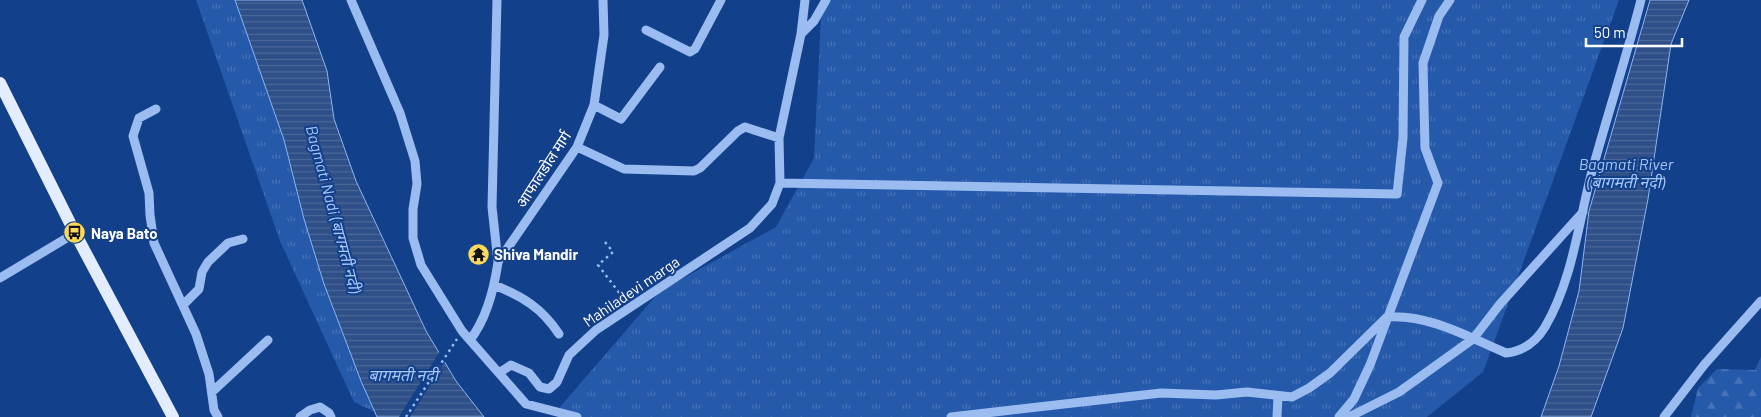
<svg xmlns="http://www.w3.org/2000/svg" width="1761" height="417" font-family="Barlow,'Noto Sans Devanagari',sans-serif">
  <defs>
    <pattern id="grass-tufts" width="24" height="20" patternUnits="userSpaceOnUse" patternTransform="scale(1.25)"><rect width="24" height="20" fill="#2559aa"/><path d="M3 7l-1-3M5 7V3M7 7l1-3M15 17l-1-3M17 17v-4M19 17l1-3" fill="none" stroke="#4672b7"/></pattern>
    <pattern id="forest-firs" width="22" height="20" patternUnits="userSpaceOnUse" patternTransform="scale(1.25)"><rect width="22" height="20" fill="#2559aa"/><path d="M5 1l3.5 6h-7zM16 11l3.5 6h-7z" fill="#4672b7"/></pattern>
    <pattern id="water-rules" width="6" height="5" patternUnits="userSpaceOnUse" patternTransform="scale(1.25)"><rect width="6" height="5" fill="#2e4f87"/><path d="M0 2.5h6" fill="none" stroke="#4d6999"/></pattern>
  </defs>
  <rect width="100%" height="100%" fill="#13408b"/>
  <path fill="url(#grass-tufts)" d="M196,0h39l49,140 20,79 20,65 51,128 -21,-10 -74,-161z
    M830,0h789l-136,372 -56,45h-870l-4,-2 107,-124 116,-64 38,-69 7,-141z"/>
  <path fill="url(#forest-firs)" d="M1761,357v60h-70l7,-29 19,-19 38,1z"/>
  <path fill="url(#water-rules)" stroke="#8cb6f4" d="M235,0h67l25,71 7,48 22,62 70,150 30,50 28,36h-107l-16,-36 -37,-97 -20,-65 -20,-79z
    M1650,0h39l-18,44 -23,155 -25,129 -32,89h-50l18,-51 20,-75 10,-80z"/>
  <path fill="#13408b" d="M440,351l6,9 -36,57h-11z"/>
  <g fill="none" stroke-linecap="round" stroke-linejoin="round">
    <path stroke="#9abcf0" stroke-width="2.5" stroke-dasharray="2.5 4" stroke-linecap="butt" d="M605,242l8,10 -15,13 26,34
      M406,417l51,-78"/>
    <path stroke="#9abcf0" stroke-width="9" d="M351,0l49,113 15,48 2,23 -4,25v29l8,27 41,66 64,73 51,13
      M497,0l-5,207 6,55
      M646,30l44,22 5,-3 26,-49
      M801,34l4,-34
      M594,105l27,14 39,-52
      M156,109l-17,9 -6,18 16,57 1,22 4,28 42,91 13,40 5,36 4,7
      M577,147l47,22 70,2 6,-3 38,-37 7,-4 34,11
      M780,183l617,11 6,-56 1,-101 18,-37
      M0,278l75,-45
      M494,285c28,11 48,23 65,49
      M183,305l16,-16 3,-17 6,-10 20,-19 15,-4
      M470,340c17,-22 24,-50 28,-78l79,-115 17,-42 10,-70 -1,-35
      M499,373l12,-8 18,8 11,14 9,2 8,-7 12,-27 27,-25 154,-102 22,-24 8,-21 -1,-45 22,-104 13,-13 12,-21
      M212,392l56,-52
      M300,417l10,-7 10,-3 9,6 2,4
      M951,417l210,-24 55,2 31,-3 45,5 17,-9 21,-15 57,-56c42,-3 81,20 119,36 18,-2 30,-11 39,-26 27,-46 33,-101 46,-152 16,-59 35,-116 50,-175
      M1277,417l1,-21
      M1339,417l15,-18 16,-34 68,-182 -13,-35 -2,-85 16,-47 11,-16
      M1349,417l50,-25 74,-53 27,-35 83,-92
      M1664,417l40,-52 57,-64"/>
    <path stroke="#e4edff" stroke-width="12" d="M0,83l75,150 98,184"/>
  </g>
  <defs>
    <symbol id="bus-disc" viewBox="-11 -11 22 22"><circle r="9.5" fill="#ffd95a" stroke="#13408b"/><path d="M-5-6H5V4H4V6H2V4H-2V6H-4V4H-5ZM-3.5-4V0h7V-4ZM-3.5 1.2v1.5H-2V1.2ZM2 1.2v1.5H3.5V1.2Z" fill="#111"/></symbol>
    <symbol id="temple-disc" viewBox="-11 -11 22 22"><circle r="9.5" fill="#ffd95a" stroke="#13408b"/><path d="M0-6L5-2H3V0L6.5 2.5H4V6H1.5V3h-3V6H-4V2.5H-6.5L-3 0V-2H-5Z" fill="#111"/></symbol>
  </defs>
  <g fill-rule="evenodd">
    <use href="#bus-disc" x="62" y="220" width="25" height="25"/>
    <use href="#temple-disc" x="466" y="242" width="25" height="25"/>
  </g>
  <g text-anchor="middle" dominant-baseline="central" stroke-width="4" stroke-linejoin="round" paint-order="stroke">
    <g font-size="15" fill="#fff" stroke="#13408b">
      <text transform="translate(543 169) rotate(-57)">आफालडोल मार्ग</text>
      <text transform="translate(631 291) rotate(-34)">Mahiladevi marga</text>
    </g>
    <g font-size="15" font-weight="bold" fill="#fff" stroke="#13408b" text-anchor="start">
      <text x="91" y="233">Naya Bato</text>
      <text x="494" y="254">Shiva Mandir</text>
    </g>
    <g font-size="16" font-style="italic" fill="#a6c6f8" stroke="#13408b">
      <text x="1626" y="163">Bagmati River<tspan x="1626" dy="18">(बागमती नदी)</tspan></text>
      <text transform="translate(334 209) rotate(75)">Bagmati Nadi (बागमती नदी)</text>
      <text x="403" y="374">बागमती नदी</text>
    </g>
  </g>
  <path d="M1586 38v8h96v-8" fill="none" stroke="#ffffff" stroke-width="2.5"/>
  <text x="1594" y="38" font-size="15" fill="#ffffff" stroke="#13408b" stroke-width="4" paint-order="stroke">50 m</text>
</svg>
